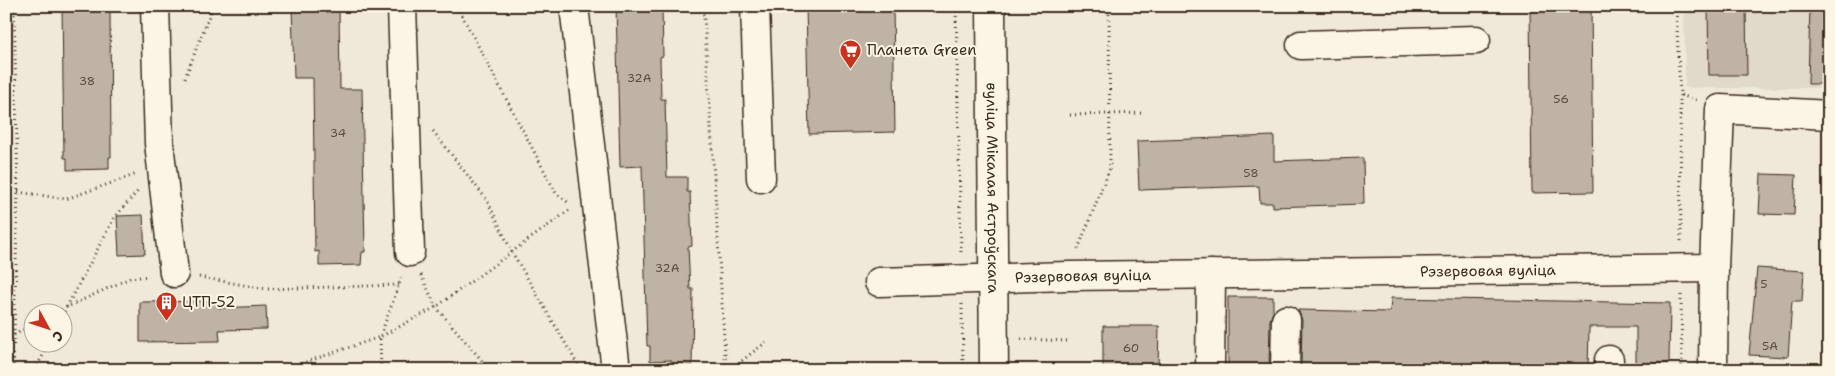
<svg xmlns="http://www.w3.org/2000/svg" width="1835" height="376" font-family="'Shantell Sans',sans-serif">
  <rect width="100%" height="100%" fill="#f0e9d9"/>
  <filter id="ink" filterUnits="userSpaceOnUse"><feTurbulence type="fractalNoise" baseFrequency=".02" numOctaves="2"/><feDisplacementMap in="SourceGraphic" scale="10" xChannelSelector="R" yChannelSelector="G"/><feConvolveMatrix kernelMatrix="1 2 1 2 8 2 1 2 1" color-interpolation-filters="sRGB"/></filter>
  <g filter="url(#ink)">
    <path fill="#e1d9c9" d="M1684,6h145v82h-144z"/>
    <path fill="#beb3a4" stroke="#3b2a1e" d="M62,6h48l1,151h-2v12l-42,1v-12h-3z
      M292,6h47l1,83h22l3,163h-3l-1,13 -42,1v-15l-4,1 -2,-174h-19z
      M616,6h46l1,50 -3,1 1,42h4l2,78h20v15h3l2,54 -4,1 2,42h3l-1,81h-20l-1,-10 -21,1v-15h-3l-5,-180 -22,1z
      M806,6h87l2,126 -86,2z
      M1530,6h61l2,186 -61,1z
      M1708,6h38l1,69h-38z
      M1810,6h19v78h-21z
      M1274,136v25l89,-3 1,46 -91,3v-4h-13l-1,-17 -120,4 -2,-49z
      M1761,174l35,1 -2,40 -35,-1z
      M143,215l2,39 -26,1 -2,-39z
      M1757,268l47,3 -2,30h-10l-4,56 -39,-2z
      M1228,297h45v13h1l-4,10 -1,50h-41z
      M1391,298l279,5 -1,60h-33v-36h-47l-1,43h-187v-2l-100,-2 1,-46 -4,-10 92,2z
      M219,301v7l47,-2 1,23 -48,1 1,11 -80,1v-40z
      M1103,326h56l-1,44h-55z"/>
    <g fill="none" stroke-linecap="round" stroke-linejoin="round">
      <defs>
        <g id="minor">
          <path d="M155,6l4,137 15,130"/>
          <path d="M402,6l8,246"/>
          <path d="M574,6l42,364"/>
          <path d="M755,6l6,172"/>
          <path d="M1301,45l175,-5"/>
          <path id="s1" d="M879,282l189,-6 646,-8"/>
          <path d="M1210,370l1,-96"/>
          <path d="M1285,370l1,-50"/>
          <path d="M1609,370v-10"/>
          <path d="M1713,370l1,-102 6,-159 109,6"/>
        </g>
        <g id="major">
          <path id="s2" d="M991,6l3,364"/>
        </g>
      </defs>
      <use href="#minor" stroke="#3b2a1e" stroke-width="31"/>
      <use href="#major" stroke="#3b2a1e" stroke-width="31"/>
      <path stroke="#3b2a1e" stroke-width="3" stroke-dasharray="1 4" stroke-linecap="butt" d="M457,6l99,187 14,11
        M697,6l7,9 22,355
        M956,6l5,247
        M1676,6l4,89 16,5
        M185,78l28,-72
        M1680,95l1,147
        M1070,115l75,-2
        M433,131l54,69 25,52 69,118
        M18,192l48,7 71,-25
        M1078,249l32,-81 -1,-162
        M421,275l15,32 54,63
        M199,277l67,12 133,-4
        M1681,295l1,75
        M962,304l1,66
        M52,314l78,-36 19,-2
        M62,316l52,-98 24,-27
        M14,335l18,-10
        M1021,339l48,2
        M13,370l5,-178 -4,-186
        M35,370l14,-26
        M282,370l98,-33 56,-30 135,-98
        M381,370l-1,-33 22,-61
        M730,370l36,-28"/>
      <use href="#minor" stroke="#fcf5e5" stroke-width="28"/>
      <use href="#major" stroke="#fcf5e5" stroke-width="28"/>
    </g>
  </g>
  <defs>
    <symbol id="supermarket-pin" viewBox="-11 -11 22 30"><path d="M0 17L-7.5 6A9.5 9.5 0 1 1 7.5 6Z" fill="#c8321e" stroke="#fcf5e5"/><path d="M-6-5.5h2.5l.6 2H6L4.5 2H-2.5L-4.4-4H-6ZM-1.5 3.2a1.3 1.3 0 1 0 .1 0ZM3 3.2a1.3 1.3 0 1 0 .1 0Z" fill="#fff"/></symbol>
    <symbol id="building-pin" viewBox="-11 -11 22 30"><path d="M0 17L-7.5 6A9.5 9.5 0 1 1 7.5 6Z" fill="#c8321e" stroke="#fcf5e5"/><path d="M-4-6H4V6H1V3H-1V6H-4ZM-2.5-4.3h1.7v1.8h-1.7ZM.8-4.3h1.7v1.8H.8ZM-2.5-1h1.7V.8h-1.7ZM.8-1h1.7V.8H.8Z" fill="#fff"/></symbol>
  </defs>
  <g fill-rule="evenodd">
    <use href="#supermarket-pin" x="838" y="38" width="25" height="34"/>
    <use href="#building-pin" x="154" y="290" width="25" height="34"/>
  </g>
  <g text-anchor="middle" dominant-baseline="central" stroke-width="4" stroke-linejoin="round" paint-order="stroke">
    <g font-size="12" fill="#5c4c40">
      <text x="639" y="78">32А</text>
      <text x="87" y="81">38</text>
      <text x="1561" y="99">56</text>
      <text x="338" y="133">34</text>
      <text x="1251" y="173">58</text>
      <text x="667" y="268">32А</text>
      <text x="1764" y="284">5</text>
      <text x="1770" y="346">5А</text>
      <text x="1131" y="348">60</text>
    </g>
    <g font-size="15" fill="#3b2a1e" stroke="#fcf5e5" text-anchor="start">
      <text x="867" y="50">Планета Green</text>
      <text x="182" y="302">ЦТП-52</text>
    </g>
    <g font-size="15" fill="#3b2a1e" stroke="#fcf5e5">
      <text stroke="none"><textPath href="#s2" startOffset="182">вуліца Мікалая Астроўскага</textPath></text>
      <text stroke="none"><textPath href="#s1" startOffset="609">Рэзервовая вуліца</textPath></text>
      <text stroke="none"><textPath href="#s1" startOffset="204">Рэзервовая вуліца</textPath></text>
    </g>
  </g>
  <rect width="1835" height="376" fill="none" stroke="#fcf5e5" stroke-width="25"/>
  <rect x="12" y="12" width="1810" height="351" fill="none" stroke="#3b2a1e" stroke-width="2" filter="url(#ink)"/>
  <g transform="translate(48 328) rotate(130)"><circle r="24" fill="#fcf5e5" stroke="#afa495"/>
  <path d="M0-4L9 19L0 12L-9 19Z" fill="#c8321e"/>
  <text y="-8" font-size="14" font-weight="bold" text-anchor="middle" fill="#3b2a1e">С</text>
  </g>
</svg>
